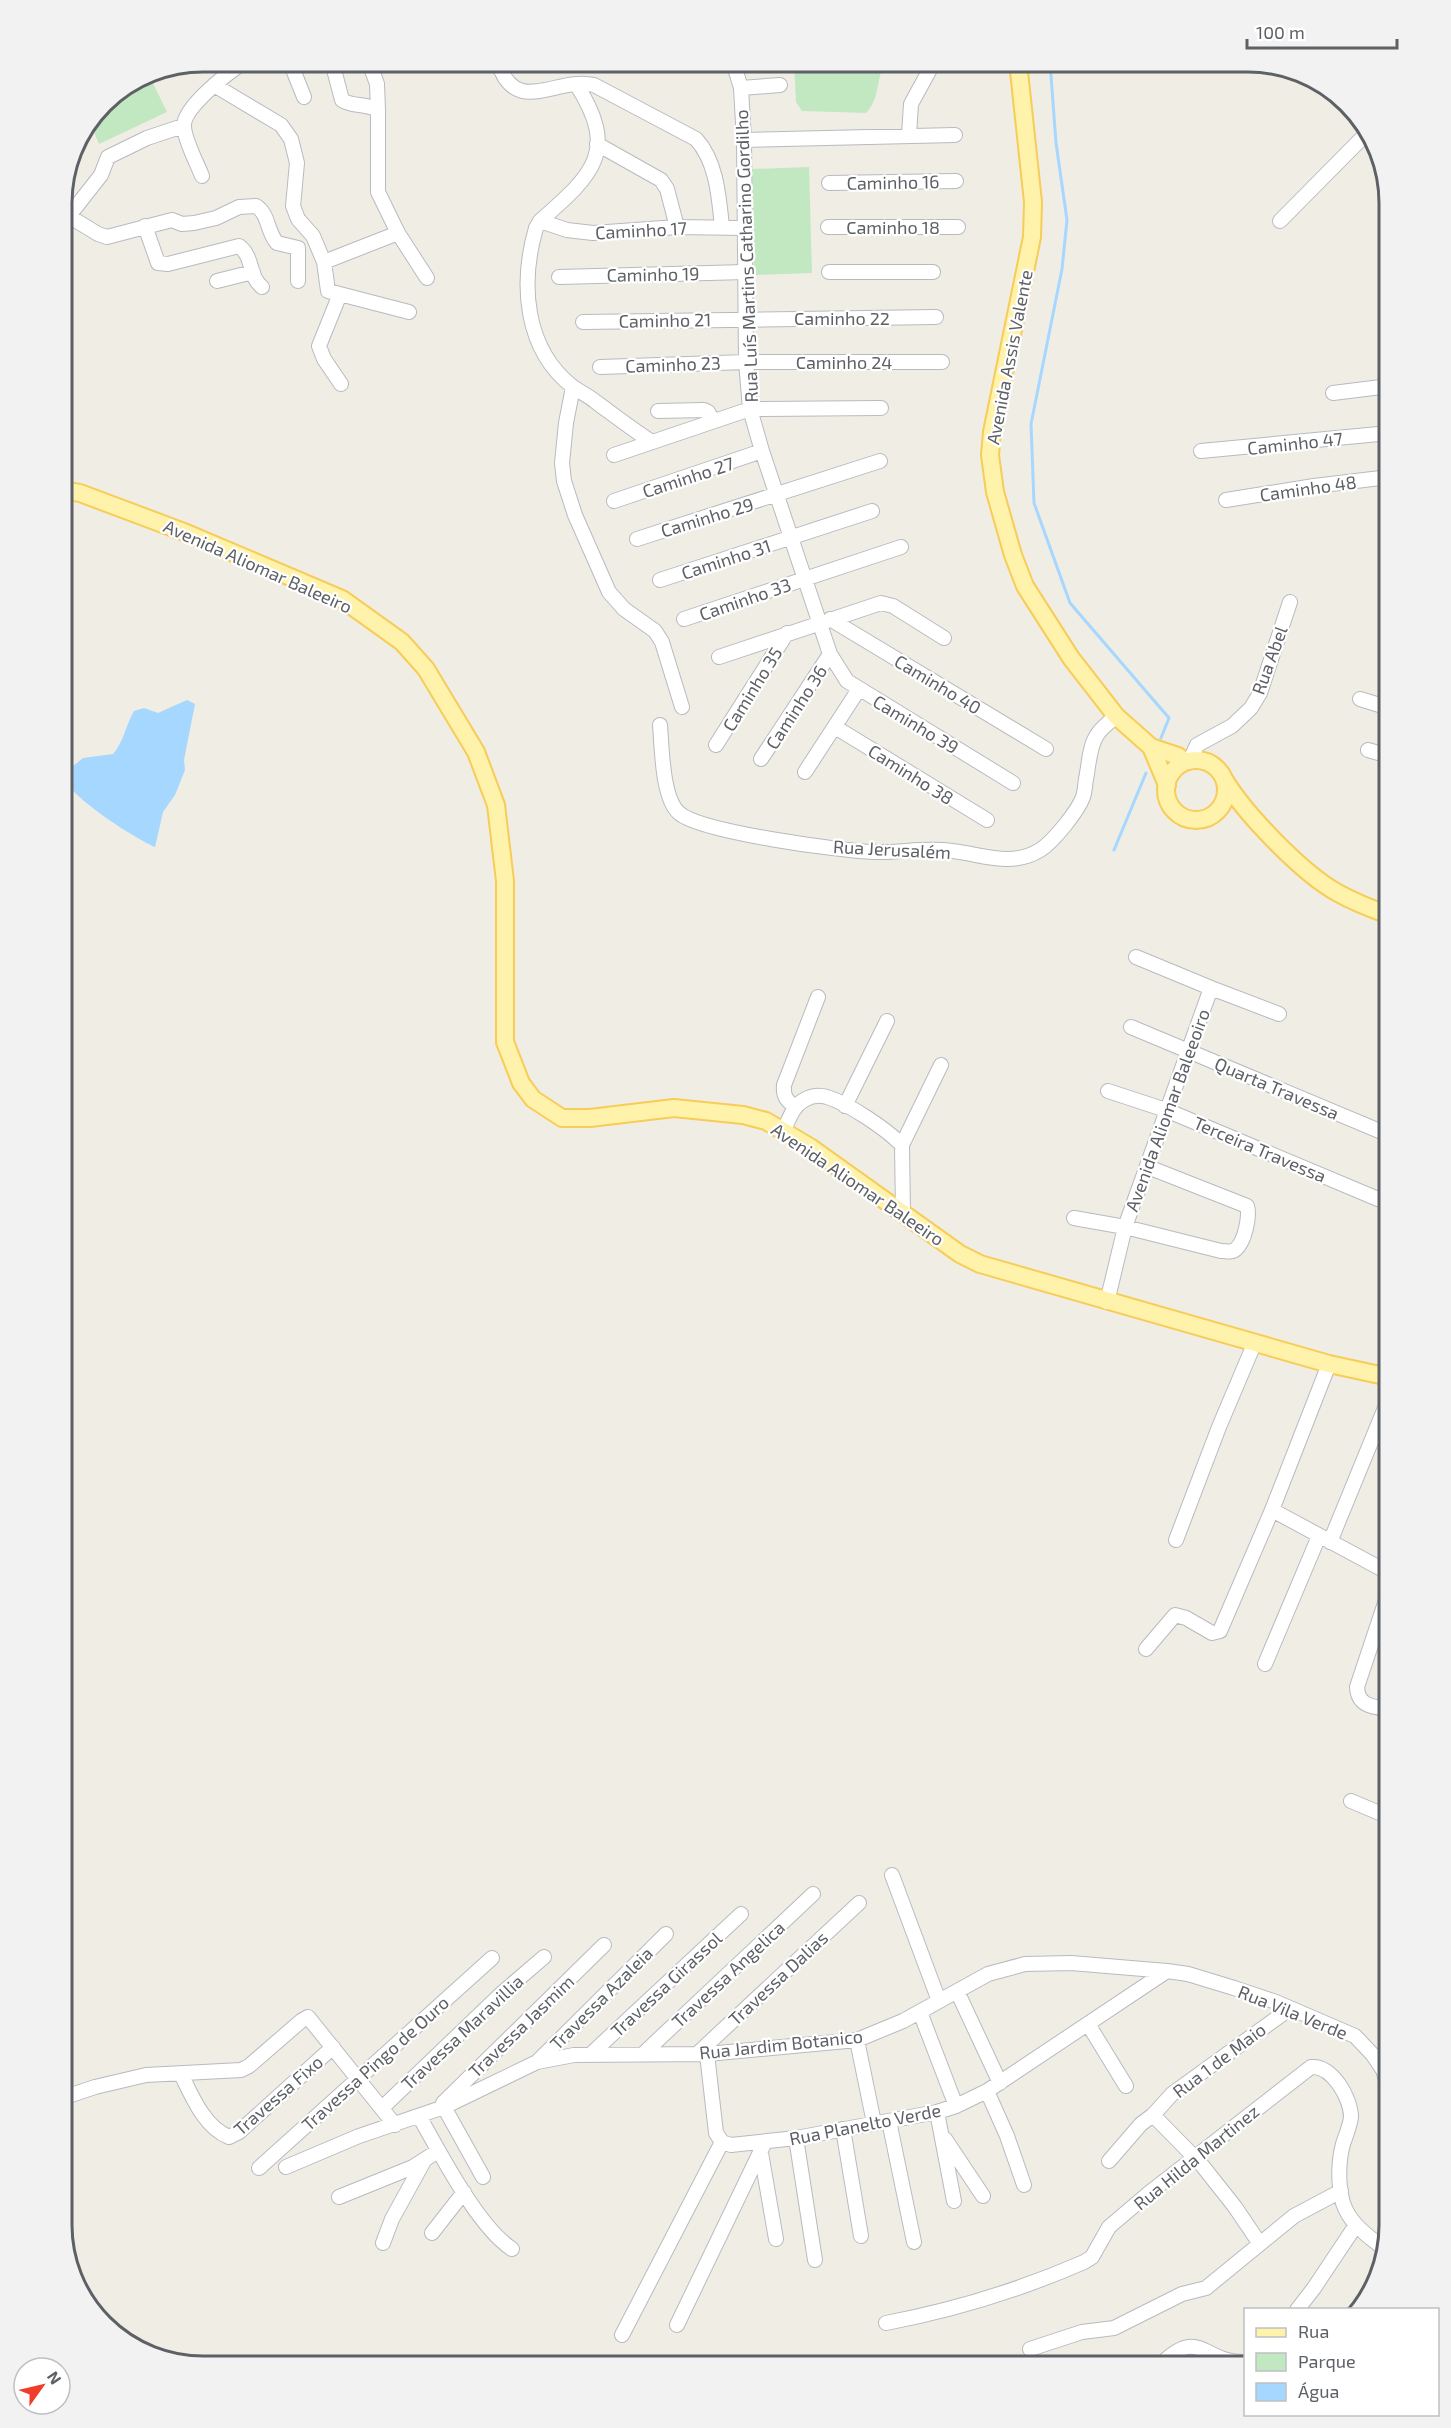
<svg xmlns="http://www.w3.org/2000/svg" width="1451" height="2428" font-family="'Exo 2',sans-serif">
  <rect width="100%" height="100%" fill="#f0ede5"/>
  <path fill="#c1e8c1" d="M794,62h91c-9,17 -5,37 -19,51l-64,-2 -6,-9z
    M148,73l19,39 -68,32 -9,-21 13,-20z
    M809,167l3,106 -58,2 -2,-106z"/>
  <path fill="#a6d7ff" d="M187,700l8,4 -11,56 1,10 -10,25 -12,17 -8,35c-19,-8 -91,-53 -92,-73l20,-16 30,-4c10,-11 13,-29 21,-43l10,-3 14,5z"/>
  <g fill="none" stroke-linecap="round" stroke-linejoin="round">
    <path stroke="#a6d7ff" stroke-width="3" d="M1050,62l6,81 11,77 -5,49 -31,155 3,79 36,100 99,115 -8,20
      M1114,850l32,-77"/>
    <defs>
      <path id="minor" d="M290,62l14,35
        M332,62l10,38c10,7 23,3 36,10v82l20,41 29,45
        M369,62l8,22 1,26
        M498,62c17,56 59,14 96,23l102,54c21,23 23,59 26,88
        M733,62l8,26 3,52 2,222 4,47 12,42 68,203 17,27 166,102
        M576,84c44,68 16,91 -36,137l-4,7c-16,55 -12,121 37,159 7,5 16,9 23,15 19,14 37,28 56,40
        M214,85l67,40 10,14 6,24 -4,43 5,13 15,17 11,26 4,29 81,21
        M741,88l39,-3
        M909,135l2,-31 23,-42
        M744,140l211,-5
        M597,144l64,36 6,9 10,38
        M202,176c-5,-13 -17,-35 -18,-49 -2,-19 45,-55 60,-65
        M829,183l127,-2
        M62,212l36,22 9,3 65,-17 10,4 12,-1 22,-5 23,-11 17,-1c13,8 11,26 21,37l21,5v33
        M68,217l33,-42 7,-18 39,-19 36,-12
        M540,221l27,9 26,3 84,-6 67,1
        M1280,221l88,-89
        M145,226l13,37 10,1 71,-18c15,11 9,30 23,41
        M828,227h130
        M324,262l74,-29
        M829,272h104
        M559,277l187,-5
        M217,281l36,-9
        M340,294l-21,52 5,13 17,25
        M583,322l353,-5
        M600,367l146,-5h196
        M573,387l-7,36 -4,40 2,18 11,34 34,77 15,17 31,22 7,11 20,65
        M1333,393l56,-7
        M658,411l46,-1 4,2 5,8
        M1201,451l188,-18
        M614,455l136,-46 131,-1
        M1226,500l88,-14 75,-9
        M614,501l148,-50
        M637,539l243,-78
        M660,580l212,-69
        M684,619l217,-72
        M830,619l216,130
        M719,657l162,-54 12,3 51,32
        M1360,699l29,9
        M660,725c2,23 2,73 19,88 21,19 162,38 195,39 26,1 52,-5 78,-1 30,3 59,17 88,-1 13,-8 38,-39 43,-53 2,-6 2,-12 3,-18 3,-14 3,-32 11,-44 4,-7 13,-13 19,-19
        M835,727l152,93
        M716,745l71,-112
        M1368,750l21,6
        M761,759l69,-105
        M1190,760l7,-15 35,-19 19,-18 9,-15 30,-91
        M805,772l54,-83
        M1136,957l75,31
        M1131,1027l258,108
        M1108,1091l58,19 212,89
        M845,1106l42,-85
        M795,1107c-9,-7 -12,-11 -11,-22l34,-88
        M784,1130c5,-11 9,-24 20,-30 7,-4 16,-5 23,-3 22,7 58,31 75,48l1,68
        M902,1145l39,-80
        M1074,1218l51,9 96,24c6,0 11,2 15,-2 9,-8 14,-33 11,-43l-99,-39
        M1107,1302l18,-75 86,-239 68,26
        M1329,1364l-57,146 117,63
        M1176,1540l43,-113 36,-85
        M1330,1542l59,-144
        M1146,1649l29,-34 11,3 26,15 8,-2 52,-121
        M1265,1664l54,-128
        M1389,1709c-15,-2 -31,-2 -32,-22l32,-96
        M1351,1801l38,16
        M892,1875l47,126
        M957,1991l43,92
        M920,2012l36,94
        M1088,2024l38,62
        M857,2040l17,83
        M591,2054l150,-140
        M643,2054l170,-160
        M697,2054l162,-151
        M707,2054l9,79 6,9 9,3 65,-7 141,-26 19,-6 31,-15 180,-120
        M538,2061l128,-127
        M181,2074c11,22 23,53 48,63l10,-5 94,-85
        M987,2091l20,45 17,49
        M62,2098l33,-11 51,-12 95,-5 8,-4 52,-45 7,-4 87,108
        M443,2103l161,-158
        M444,2107l39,70
        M382,2108l120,-115 42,-36
        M937,2112l17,89
        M1153,2115l19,-21 109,-79 6,-8
        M419,2116c21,37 59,111 93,133
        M889,2121l25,121
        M843,2129l18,107
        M796,2138l19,122
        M945,2139l38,57
        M761,2153l15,86
        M1109,2161l32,-37 12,-9 48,49 34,43 25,37
        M286,2167l73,-31 85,-29 93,-45 37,-7 133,-1 150,-14 46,-19 85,-47 37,-10 46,-1 96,8 21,3 46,14 42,14 79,34 18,19 10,15 6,20
        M259,2168l233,-210
        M339,2197l74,-30 25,-16
        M432,2233l32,-41
        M383,2243l9,-24 32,-58
        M1297,2310l17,-22 42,-63
        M886,2323c68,-13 134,-33 198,-61l8,-5 17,-30 40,-34 162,-126c21,-2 40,31 40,50 -1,9 -5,18 -8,27 -5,18 -5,41 0,59 7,21 24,32 40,45
        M677,2325l88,-183
        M622,2335l100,-193
        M1030,2349l52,-17 32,-4 68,-34 24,-6 88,-72 47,-25
        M1159,2366c42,-42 43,-2 87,-4"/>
      <path id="major" d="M1018,62l15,140 -1,35 -40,195 -2,23 5,37 18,63 12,31 46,72 45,58 35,31 16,38
        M62,490l18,3 104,39 158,67 60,43 24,27 50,83 20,53 9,76v161l16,41 12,16 29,19h28l84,-10 69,7 23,6 44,26 150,107 20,10 349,100 60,13
        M1151,747l27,9 7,6
        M1166 790a30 30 0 1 1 60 0a30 30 0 1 1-60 0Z
        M1224,779c21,35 79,95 114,114 16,9 34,16 51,22"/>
    </defs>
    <use href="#minor" stroke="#b7bbbf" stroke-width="16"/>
    <use href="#major" stroke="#f7cc57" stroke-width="20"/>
    <use href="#minor" stroke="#fff" stroke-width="14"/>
    <use href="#major" stroke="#fff2ab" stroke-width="16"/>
  </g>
  <g text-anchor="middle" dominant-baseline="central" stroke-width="4.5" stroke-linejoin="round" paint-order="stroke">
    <g font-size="18" fill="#5d6166" stroke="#fff">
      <text transform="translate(893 182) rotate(-1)">Caminho 16</text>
      <text x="893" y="227">Caminho 18</text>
      <text transform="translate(641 230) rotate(-3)">Caminho 17</text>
      <text transform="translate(746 256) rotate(-92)">Rua Luís Martins Catharino Gordilho</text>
      <text transform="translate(653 274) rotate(-1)">Caminho 19</text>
      <text x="842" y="318">Caminho 22</text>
      <text transform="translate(665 320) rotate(-1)">Caminho 21</text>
      <text transform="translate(1009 357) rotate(-79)">Avenida Assis Valente</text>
      <text x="844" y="362">Caminho 24</text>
      <text transform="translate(673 364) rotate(-2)">Caminho 23</text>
      <text transform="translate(1295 443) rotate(-6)">Caminho 47</text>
      <text transform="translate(688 477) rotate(-18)">Caminho 27</text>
      <text transform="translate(1308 488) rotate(-8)">Caminho 48</text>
      <text transform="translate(707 517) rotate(-17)">Caminho 29</text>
      <text transform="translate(726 559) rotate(-18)">Caminho 31</text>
      <text transform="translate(258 566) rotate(24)">Avenida Aliomar Baleeiro</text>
      <text transform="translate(745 599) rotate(-19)">Caminho 33</text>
      <text transform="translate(1269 660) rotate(-70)">Rua Abel</text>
      <text transform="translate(938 684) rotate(31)">Caminho 40</text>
      <text transform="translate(752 689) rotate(-58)">Caminho 35</text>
      <text transform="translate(796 707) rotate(-57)">Caminho 36</text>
      <text transform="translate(916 724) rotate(31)">Caminho 39</text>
      <text transform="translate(911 774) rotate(32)">Caminho 38</text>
      <text transform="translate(892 849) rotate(3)">Rua Jerusalém</text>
      <text transform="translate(1277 1088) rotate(23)">Quarta Travessa</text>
      <text transform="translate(1167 1110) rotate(-70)">Avenida Aliomar Baleeoiro</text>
      <text transform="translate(1260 1149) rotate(23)">Terceira Travessa</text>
      <text transform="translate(858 1184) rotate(34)">Avenida Aliomar Baleeiro</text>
      <text transform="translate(728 1974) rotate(-43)">Travessa Angelica</text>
      <text transform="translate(778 1978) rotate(-43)">Travessa Dalias</text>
      <text transform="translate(666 1984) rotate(-43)">Travessa Girassol</text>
      <text transform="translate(601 1998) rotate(-45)">Travessa Azaleia</text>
      <text transform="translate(1293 2012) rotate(22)">Rua Vila Verde</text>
      <text transform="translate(521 2026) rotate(-44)">Travessa Jasmim</text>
      <text transform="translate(462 2032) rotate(-43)">Travessa Maravillia</text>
      <text transform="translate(781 2044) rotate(-6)">Rua Jardim Botanico</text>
      <text transform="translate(1219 2060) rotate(-37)">Rua 1 de Maio</text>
      <text transform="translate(375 2063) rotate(-42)">Travessa Pingo de Ouro</text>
      <text transform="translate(278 2095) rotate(-41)">Travessa Fixo</text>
      <text transform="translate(865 2124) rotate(-11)">Rua Planelto Verde</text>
      <text transform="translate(1196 2157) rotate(-39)">Rua Hilda Martinez</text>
    </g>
  </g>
  <path d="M0 0H1451V2428H0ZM203 72H1248A131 131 0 0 1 1379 203V2225A131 131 0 0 1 1248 2356H203A131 131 0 0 1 72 2225V203A131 131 0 0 1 203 72Z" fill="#f2f2f3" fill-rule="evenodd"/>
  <path fill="none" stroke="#5d6166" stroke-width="3" d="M203 72H1248A131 131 0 0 1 1379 203V2225A131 131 0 0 1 1248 2356H203A131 131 0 0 1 72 2225V203A131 131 0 0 1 203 72Z"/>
  <rect x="1244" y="2308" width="195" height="108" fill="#ffffff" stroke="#bec0c2" stroke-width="1.5"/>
  <rect x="1256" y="2328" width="30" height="9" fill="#fff2ab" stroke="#bec0c2" stroke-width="1.5"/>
  <text x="1298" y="2338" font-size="18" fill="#5d6166">Rua</text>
  <rect x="1256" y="2353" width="30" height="18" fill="#c1e8c1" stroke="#bec0c2" stroke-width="1.5"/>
  <text x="1298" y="2368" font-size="18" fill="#5d6166">Parque</text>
  <rect x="1256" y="2383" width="30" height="18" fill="#a6d7ff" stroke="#bec0c2" stroke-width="1.5"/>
  <text x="1298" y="2398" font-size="18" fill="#5d6166">Água</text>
  <g transform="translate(42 2386) rotate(56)"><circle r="28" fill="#ffffff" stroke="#bec0c2" stroke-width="1.5"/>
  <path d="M0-4.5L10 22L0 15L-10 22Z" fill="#f03c2b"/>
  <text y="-9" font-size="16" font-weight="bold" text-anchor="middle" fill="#5d6166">N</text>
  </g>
  <path d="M1247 39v9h150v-9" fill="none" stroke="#5d6166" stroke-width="3"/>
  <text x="1256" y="39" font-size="18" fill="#5d6166" stroke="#ffffff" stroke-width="4.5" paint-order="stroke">100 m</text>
</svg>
